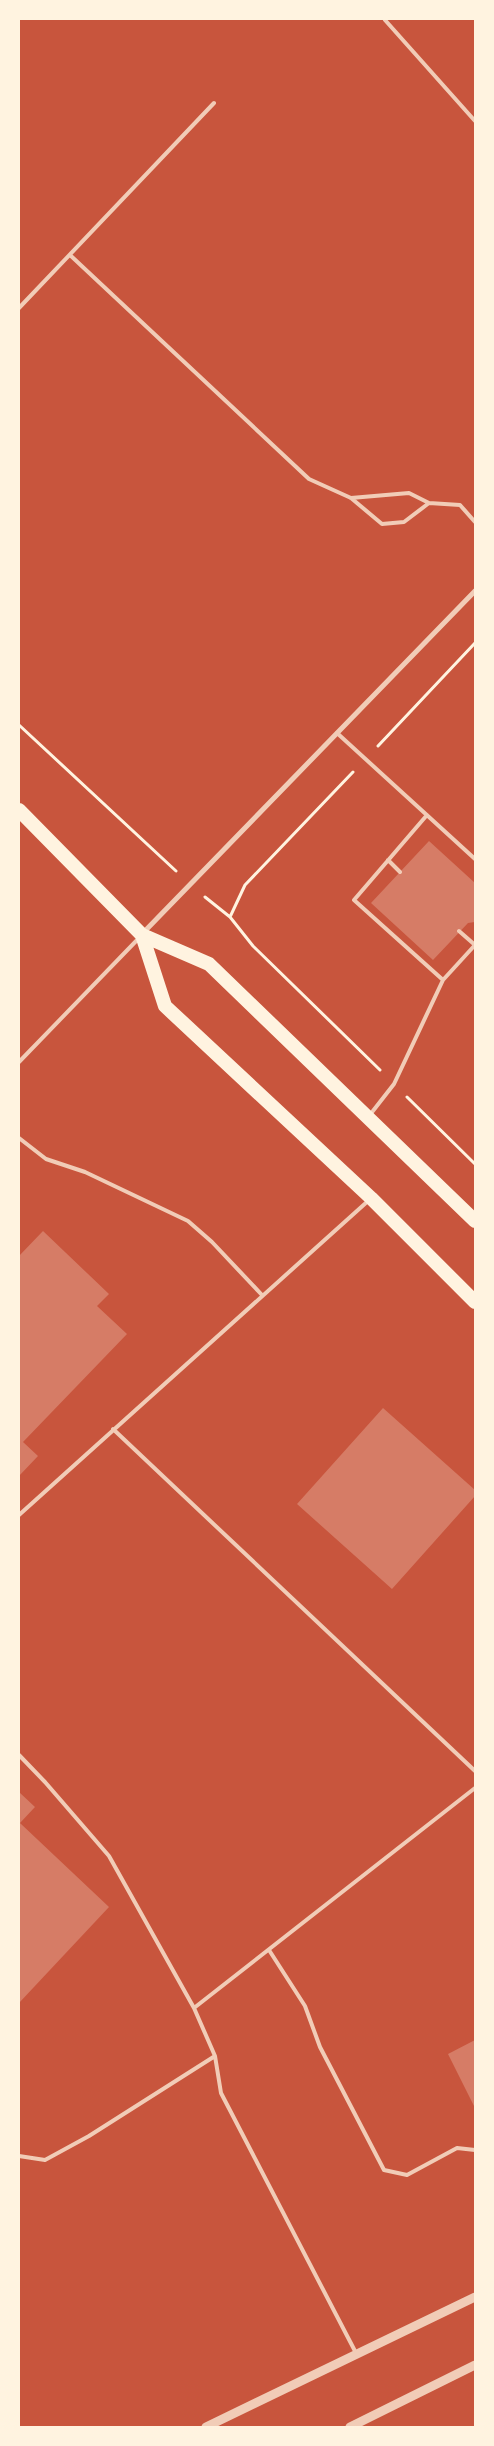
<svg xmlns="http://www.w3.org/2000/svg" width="494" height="2446" font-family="'Nunito Sans',sans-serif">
  <rect width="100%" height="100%" fill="#c8553d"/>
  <path fill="#d67c66" d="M429,841l46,42v39l-7,1 -35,37 -62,-57z
    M43,1231l66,63 -12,12 30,28 -104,108 15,14 -19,20v-220z
    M383,1408l92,82v6l-83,93 -95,-85z
    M19,1792l16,15 -15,16 89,84 -90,96z
    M475,2040v68l-27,-54z"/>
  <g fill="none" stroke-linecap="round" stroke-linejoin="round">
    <path stroke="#fff3e0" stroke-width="3" d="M19,725l157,146
      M378,746l97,-103
      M205,897l25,20 15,-32 108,-113
      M230,917l23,29 127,124
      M407,1097l68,67"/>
    <path stroke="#f1ccb7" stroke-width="4" d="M385,20l90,101
      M70,255l239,224 42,19 31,26 22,-2 25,-19
      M19,308l195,-205
      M351,498l58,-5 20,10 31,2 15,17
      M337,733l138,126
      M427,815l-73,85 89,80
      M388,860l12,12
      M459,931l16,14
      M19,1062l120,-124
      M369,1116l25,-32 49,-104 32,-35
      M19,1138l27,21 39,13 103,49 24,21 50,53
      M113,1429l362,342
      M19,1515l349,-314
      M19,1755l26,27 64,74 85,152 281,-220
      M269,1950l36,56 15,41 64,123 23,5 50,-27 18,2
      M194,2008l21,48 6,37 135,260
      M19,2156l26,4 44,-24 126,-80"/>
    <path stroke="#f1ccb7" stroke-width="5" d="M142,934l333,-343"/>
    <path stroke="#f1ccb7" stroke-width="9" d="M206,2427l269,-130
      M350,2427l125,-62"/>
    <path stroke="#fff3e0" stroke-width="14" d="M19,810l123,125 67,29 266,257
      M142,935l23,71 206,192 104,104"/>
  </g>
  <rect width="494" height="2446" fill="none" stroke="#fff3e0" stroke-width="40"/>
</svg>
